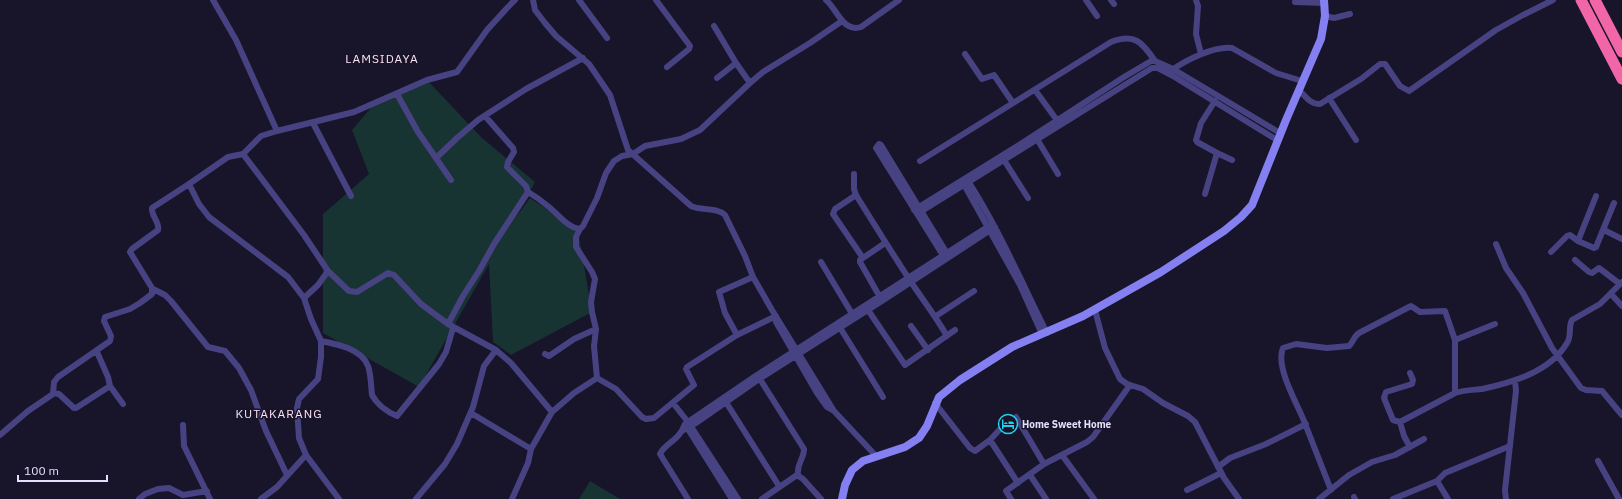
<svg xmlns="http://www.w3.org/2000/svg" width="1622" height="499" font-family="'IBM Plex Sans',sans-serif">
  <rect width="100%" height="100%" fill="#181429"/>
  <path fill="#173332" d="M427,80l54,57 54,45 -19,35 14,-19 48,32 14,82 -81,43 -18,-13 -4,-78 -70,123 -96,-54v-119l46,-40 -17,-44 23,-27z
    M590,481l30,18h-41z"/>
  <g fill="none" stroke-linecap="round" stroke-linejoin="round">
    <path stroke="#474383" stroke-width="6" d="M213,0l23,40 41,91
      M533,0l2,10 10,13 11,13 33,28 21,31 18,55 63,56c10,5 26,1 34,9l20,41 8,21 19,33 62,101 42,45
      M579,0l28,38
      M656,0l34,46 -1,3 -22,18
      M826,0c11,9 17,33 35,27l38,-27
      M1086,0l11,16
      M1111,0l3,4
      M1196,0l2,6 -2,28 5,20
      M1295,2l29,1
      M1325,16l9,2 16,-4
      M714,26l22,37
      M965,54l17,25 12,-4 19,28
      M1172,70c14,-10 42,-24 60,-22l44,25 26,8
      M750,83l13,-11 47,-29 32,-22
      M1035,90l24,33
      M1299,90c6,6 12,15 21,14l41,-25 19,-15h5l15,22 9,5 87,-61 27,-15 30,-15
      M397,94l21,38 33,48
      M1329,98l27,42
      M1215,101l-14,22 -5,17 1,2 20,11 15,7
      M313,123l38,73
      M1037,139l21,35
      M243,154l-15,3 -39,27 10,20 10,13 79,60 16,21
      M436,158l21,-20 21,-18 48,-31 57,-31
      M1004,160l24,38
      M920,161l191,-119c24,-9 31,0 44,19
      M854,174v15l2,6c18,29 36,58 55,87 12,18 25,35 36,54
      M966,178c32,49 55,103 81,155
      M962,181l58,104 22,49
      M528,192c7,4 14,9 21,15 9,7 19,21 31,22l3,-3 14,-28 9,-25 8,-12 8,-5 11,-2 12,-8 36,-7 19,-9 50,-47 -14,-20 -19,15
      M1205,194l12,-41
      M856,195l-21,14 -2,5 30,44
      M914,210l105,-65 105,-68 27,-16h4l18,8 107,64
      M917,214l235,-146h6l15,8 104,64
      M580,229l-4,8v10l16,25 3,7 -4,23 1,10 4,17 -2,17 3,32
      M1604,230l18,9
      M1578,241l16,7 2,-1 18,-44
      M1496,244l10,24 17,25 29,55 29,40 5,2 16,1 20,24
      M1551,252l16,-16 3,-1 8,6 18,-45
      M944,257l-68,-109 3,-4 2,1 67,110
      M1575,260l14,12 3,1 7,-5 21,16
      M821,262l33,55
      M328,271l21,20 8,1 31,-19 6,2 27,29 27,20 48,26 15,13 41,49
      M153,289l12,6 6,6 37,46 17,4 14,17 12,22 15,41 21,44
      M1611,294l11,12
      M881,299l-21,-37v-2l25,-17
      M866,307l39,58 50,-35
      M1095,310l10,38 15,31 7,5 16,5 20,14 25,13 7,6 29,56 15,21
      M936,316l38,-25
      M778,322h-2l41,71 10,14 7,4
      M448,324l15,-28 16,-25 15,-27 34,-52 -2,-6 -19,-19 1,-5 6,-10 -1,-4 -28,-32
      M839,326l44,71
      M911,326l17,24
      M737,335l-12,-22 -6,-21 34,-15
      M321,341c16,3 41,8 47,25 3,8 3,20 4,29 5,9 15,17 25,21l42,-52 7,-12 7,-24
      M97,352l11,25 2,9 13,18
      M545,354l4,2 25,-17 22,-10
      M758,376l46,73c0,11 -8,14 -6,27
      M53,393l6,1 15,14h2l34,-22
      M1455,393v-53l40,-16
      M724,399l55,87
      M673,403l15,19 50,77
      M935,403l35,45 5,3 15,-11 28,43
      M471,413l60,36
      M1400,422l-7,-2 -9,-22 2,-6 26,-8 1,-4 -3,-7
      M183,425l1,21 26,53
      M686,426l46,73
      M682,431l14,-8 63,-44 123,-78 113,-74
      M0,435l28,-24 25,-17 1,-12 4,-5 52,-36 1,-5 -7,-15 1,-4 25,-8 10,-6 12,-9v-6l-22,-36 2,-3 26,-19c2,-8 -7,-14 -6,-22l37,-24
      M990,440l12,-13 14,-10 28,47
      M1410,447l-6,-11 -4,-14 55,-29c9,-3 18,-3 27,-4 31,-7 68,-17 85,-46 5,-7 1,-16 5,-23l28,-16 22,-22
      M1062,455l32,44
      M1598,461l21,38
      M1218,467l12,-9 36,-14 40,-20
      M1030,475l16,24
      M1437,481l11,18
      M1187,490l34,-17
      M1331,490c-9,-23 -18,-46 -27,-69 -7,-18 -29,-54 -21,-73l13,-4 31,4 22,-2c4,-3 4,-9 10,-13l52,-27 9,6 25,-1 10,29
      M1354,497l1,2
      M139,499l6,-5 13,-5 11,-1 14,7 24,-4
      M261,499l16,-12 29,-32
      M339,499l-33,-44 -7,-17 -2,-30 2,-9 19,-20 3,-22v-16l-10,-22 -7,-21 14,-13 10,-14 -24,-36 -61,-81 18,-18 16,-5 77,-19 73,-32 30,-8 30,-42 21,-23 7,-7
      M416,499l29,-35 12,-20 16,-37 11,-41 12,-16
      M512,499l16,-36 3,-14 21,-37 22,-19 23,-15 19,11 26,28 4,2 8,-1 40,-33 -8,-16 1,-2 50,-32 39,-19
      M688,499l-28,-45c5,-11 19,-13 25,-30l72,-49 235,-151
      M762,499l35,-24 6,4 18,20
      M1011,499l-5,-8 38,-27 43,-22 6,-5 37,-52
      M1319,499l30,-24 23,-13 23,-7 29,-16
      M1393,499l44,-18 8,-8 65,-27
      M1506,499l-1,-9 11,-99 -1,-11"/>
    <path stroke="#8480f2" stroke-width="8" d="M842,499l3,-14 7,-15 11,-9 42,-14 14,-9 8,-12 12,-29 21,-17 52,-33 71,-31 78,-44 63,-41 17,-14 11,-12 34,-85 35,-81 4,-23 -1,-16"/>
    <path stroke="#f066a7" stroke-width="11" d="M1581,0l41,79
      M1595,0l27,52"/>
  </g>
  <defs>
    <symbol id="hotel-ring" viewBox="-11 -11 22 22"><circle r="9.5" fill="#181429" stroke="#1ed2e9" stroke-width="1.5"/><path d="M-6-4.5h1.5V1H6V5H4.5V3h-9V5H-6ZM-4 0a1.8 1.8 0 1 1 3.6 0ZM.5 0V-2.5h3Q6-2.5 6 0Z" fill="#1ed2e9"/></symbol>
  </defs>
  <g fill-rule="evenodd">
    <use href="#hotel-ring" x="997" y="413" width="22" height="22"/>
  </g>
  <g text-anchor="middle" dominant-baseline="central" stroke-width="3" stroke-linejoin="round" paint-order="stroke">
    <g font-size="10" font-weight="bold" fill="#e3dffc" stroke="#181429" text-anchor="start">
      <text x="1022" y="424">Home Sweet Home</text>
    </g>
    <g font-size="12" letter-spacing="1" fill="#fce1f2" stroke="#181429">
      <text x="382" y="58">LAMSIDAYA</text>
      <text x="279" y="413">KUTAKARANG</text>
    </g>
  </g>
  <path d="M18 475v6h89v-6" fill="none" stroke="#e3dffc" stroke-width="2"/>
  <text x="24" y="475" font-size="12" fill="#e3dffc" stroke="#181429" stroke-width="3" paint-order="stroke">100 m</text>
</svg>
